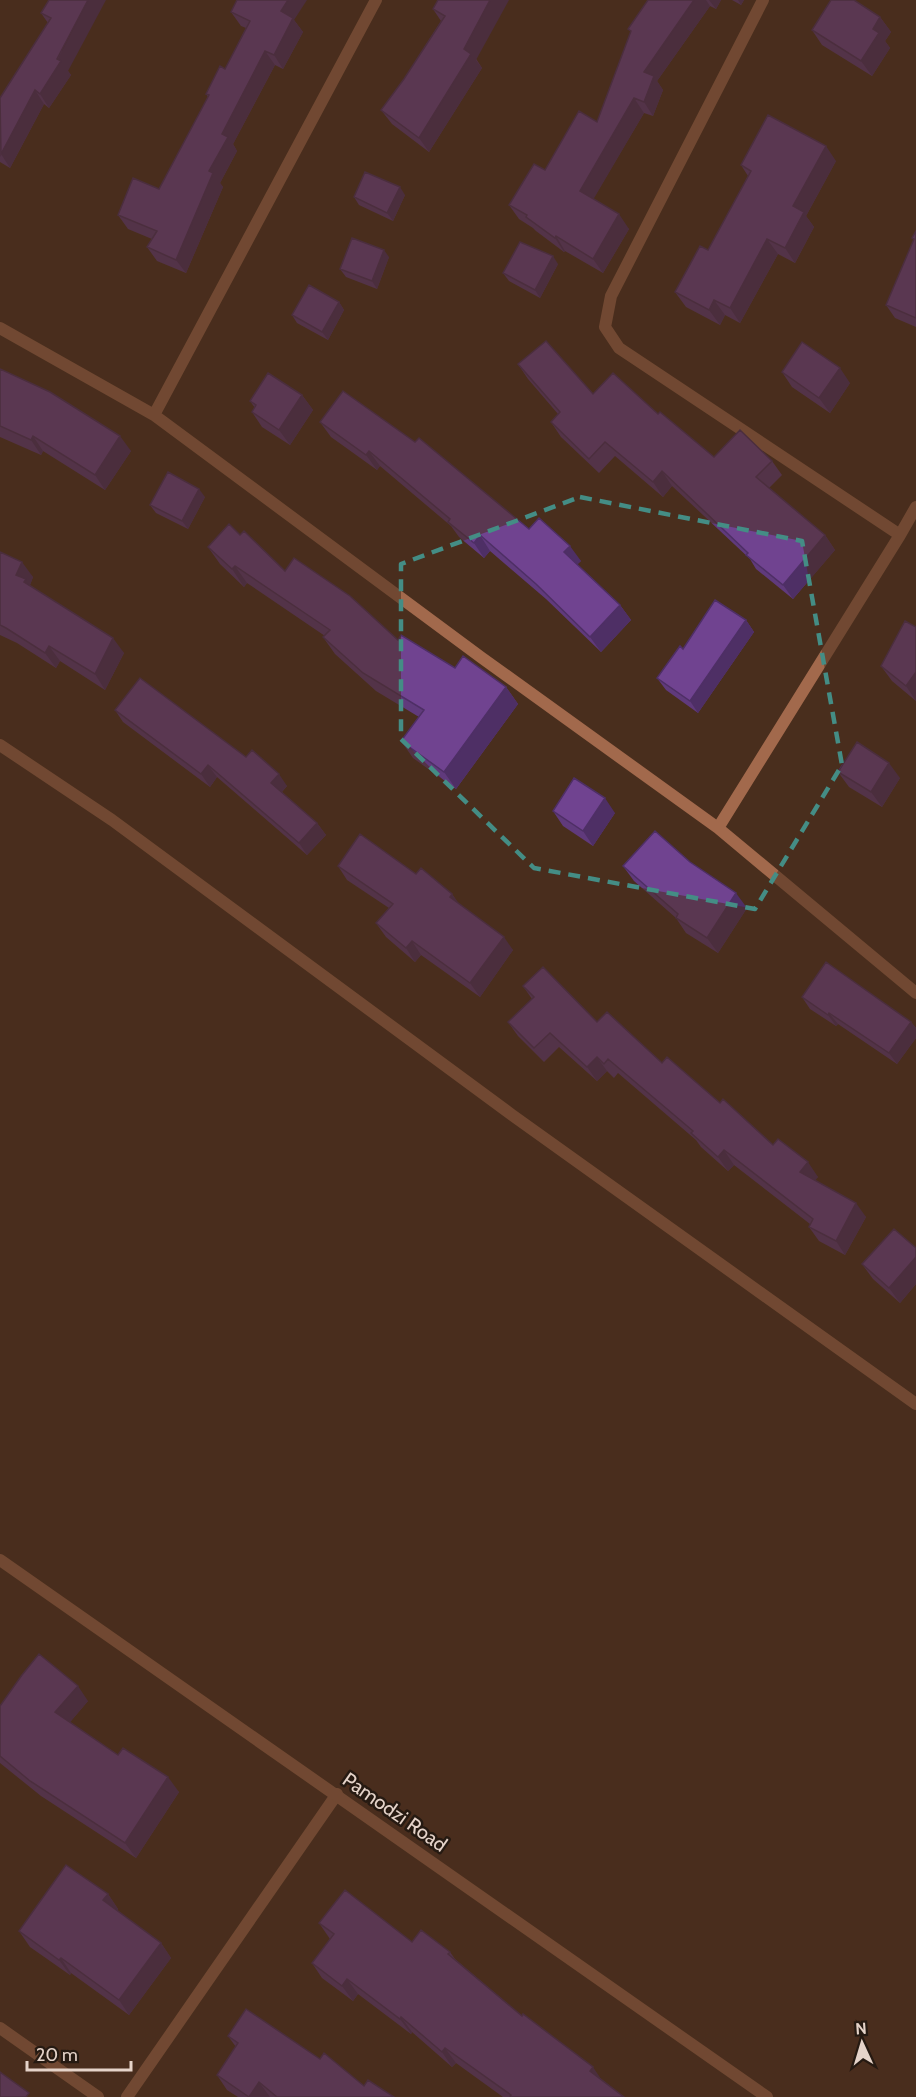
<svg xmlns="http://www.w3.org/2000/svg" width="916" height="2097" font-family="Cabin,sans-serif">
  <rect width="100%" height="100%" fill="#492e1d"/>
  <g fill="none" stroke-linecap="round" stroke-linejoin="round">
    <path stroke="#a2694c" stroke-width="12" d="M0,328l154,87 328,243 236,170 198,165
      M154,415l222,-415
      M900,535l16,-28
      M0,745l112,75 400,295 404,289
      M718,828l182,-293 -281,-187 -14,-21 6,-31 152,-296
      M0,2028l98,69
      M127,2097l210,-303"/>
    <path stroke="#a2694c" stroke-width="12" d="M0,1560l767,537"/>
  </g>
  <path fill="#603a7c" d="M49,0l19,71 3,4 -22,33 -5,-4 -34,64 -10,-6v-64l48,-75 -7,-10z
    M438,0l44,68 -53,84 -37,-28 -11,-14 23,-31 37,-58 -8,-12z
    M648,0h73l-5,9 -6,-3 -53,75 6,9 -10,26 -9,-3 -51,86 36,30 -26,44 -38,-22 -1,1 -28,-21 -3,-3 -14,-9 -10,-14 88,-83 34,-90 -3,-3z
    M732,0h12l-3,5z
    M231,12l63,8 9,12 -20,37 -8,-4 -42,79 4,7 -17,32 3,4 -37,86 -29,-12 -10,-14 5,-8 -24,-10 -10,-14 41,-26 49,-92 -2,-3 19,-25 21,-41 -5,-2z
    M880,17l11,15 -6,9 5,7 -18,28 -50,-31 -10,-15z
    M836,161l-30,55 8,11 -19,36 -17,-9 -38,69 -15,-8 -5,10 -34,-18 -11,-15 33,-42 40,-74 -7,-11z
    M405,195l-12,26 -34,-16 -5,-8z
    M916,231v96l-21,-9 -9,-13 28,-65 -2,-2z
    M389,257l-12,32 -31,-12 -6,-8z
    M558,264l-18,34 -31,-17 -6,-8z
    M339,302l5,8 -16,30 -31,-17 -5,-8z
    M518,364l75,30 65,20 56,43 58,4 10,14 -13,13 56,47 10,15 -42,49 -37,-30 -6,-10 -78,-73 -9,11 -48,-41 -16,17 -38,-36 -10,-15 7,-8 -30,-35z
    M0,369l131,82 -26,39 -62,-39 -2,4 -41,-18z
    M782,372l68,11 -20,30 -38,-26z
    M302,395l11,15 -23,35 -28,-18 -10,-15 3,-4 -5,-7z
    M320,422l209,107 52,32 -4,3 43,41 11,15 -30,32 -55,-53 -56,-48 -6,7 -25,-21 -8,-11 -71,-60 -3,4 -46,-33z
    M205,497l-17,32 -32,-16 -6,-8z
    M240,535l45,36 113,69 57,28 51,19 12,17 -62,85 -43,-31 -12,-17 18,-24 -43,-26 -41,-37 -12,-17 2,-1 -78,-53 -3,4 -24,-23 -12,-17z
    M0,552l33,25 -3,8 94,68 -19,37 -45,-29 -4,7 -39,-25 -17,-8z
    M746,620l8,12 -56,81 -32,-23 -9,-12z
    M916,627v74l-24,-20 -11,-15z
    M115,710l131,47 41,29 -5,6 35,31 9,12 -19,20 -90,-78 -7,10 -87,-65z
    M838,772l62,6 -18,29 -33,-20z
    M553,811l62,2 -22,33 -30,-20z
    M690,862l57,46 -29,45 -32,-20 -10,-15 -42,-37 -11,-15z
    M338,866l78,8 36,20 6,9 55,47 -33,47 -59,-42 -6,7 -29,-25 -10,-14 13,-15 -42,-28z
    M523,986l74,36 65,41 58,40 53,42 45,32 -4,3 52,37 -21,38 -26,-14 -10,-14 1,-3 -76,-59 -6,6 -27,-24 -5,-7 -78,-67 -4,5 -7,-7 -10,10 -38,-34 -15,15 -26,-26 -10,-14 24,-23z
    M802,997l109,25 5,6v10l-19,26 -59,-40 -2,2 -26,-17z
    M916,1248v36l-16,19 -27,-24 -11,-15z
    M88,1701l-18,21 48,33 61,37 -43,66 -95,-62 -41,-33v-57z
    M108,1894l10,15 -1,2 44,32 10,15 -42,57 -58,-42 -1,2 -40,-28 -11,-16z
    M319,1923l93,19 38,10 5,7 67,57 102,81h-121l-47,-34 -4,4 -40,-35 -1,2 -53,-40 -5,7 -31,-23 -10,-15 18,-24z
    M228,2036l92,23 44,27 30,11h-156l-11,-7 -10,-15 19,-28z"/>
  <path fill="#4e2f65" d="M88,0h18l-38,71 3,4 -22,33 -9,-14z
    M288,0h19l-13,20 9,12 -20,37 -9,-14 7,-44z
    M490,0h19l-33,60 6,8 -53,84 -10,-14 45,-89z
    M694,0h12l4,6 -53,75 6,9 -10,26 -9,-14v-30z
    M709,0h12l-5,9z
    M738,0h6l-3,5z
    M880,17l11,15 -6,9 5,7 -18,28 -11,-15 12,-32z
    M265,51l10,14 -42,79 4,7 -17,32 3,4 -37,86 -10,-13 33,-89 13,-37z
    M35,90l9,14 -34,64 -9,-14z
    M634,98l10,15 -54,92 -10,-14z
    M826,146l10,15 -30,55 8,11 -19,36 -10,-15 8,-42z
    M400,187l5,8 -12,26 -6,-8z
    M619,214l10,15 -26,44 -10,-14z
    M556,236l9,15 -1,1 -9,-14z
    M767,239l11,15 -38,69 -10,-15z
    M384,250l5,7 -12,32 -5,-8z
    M553,256l5,8 -18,34 -5,-8z
    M714,300l11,15 -5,10 -11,-15z
    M339,302l5,8 -16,30 -6,-8z
    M840,368l10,15 -20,30 -11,-15z
    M302,395l11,15 -23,35 -11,-15z
    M33,436l10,15 -2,4 -10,-15z
    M120,436l11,15 -26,39 -10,-15z
    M369,451l11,15 -3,4 -11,-15z
    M662,471l10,15 -9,11 -10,-15z
    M199,489l6,8 -17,32 -6,-8z
    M480,535l10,16 -6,7 -10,-15z
    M825,535l10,15 -42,49 -10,-14z
    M570,546l11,15 -6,6 -11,-15z
    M22,562l11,15 -3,8 6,9 -20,-19z
    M235,566l12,17 -3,4 -12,-18z
    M620,605l11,15 -30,32 -11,-15z
    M746,620l8,12 -56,81 -8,-12z
    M113,638l11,15 -19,37 -10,-16z
    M49,646l11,15 -4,7 -11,-15z
    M916,672v29l-10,-15z
    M506,687l12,17 -62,85 -12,-17z
    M889,763l11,15 -18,29 -11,-15z
    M208,765l9,12 -7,10 -9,-13z
    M279,774l8,12 -8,9 -8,-12z
    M605,798l10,15 -22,33 -10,-15z
    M317,823l9,12 -19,20 -8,-12z
    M736,893l11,15 -29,45 -11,-15z
    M452,894l10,14 -12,-11z
    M504,937l9,13 -33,47 -10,-14z
    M412,941l9,14 -6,7 -9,-14z
    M829,1013l9,11 -2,2 -8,-11z
    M911,1022l5,6v10l-19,26 -8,-11z
    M597,1057l10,14 -10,10 -10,-14z
    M724,1150l10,15 -6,6 -10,-14z
    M808,1162l10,15 -8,10 -10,-15z
    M856,1203l10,14 -21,38 -9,-14z
    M916,1257v27l-16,19 -11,-15z
    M78,1686l10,15 -22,26 -11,-15z
    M168,1777l11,15 -43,66 -11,-15z
    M108,1894l10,15 -5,6 -10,-15z
    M161,1943l10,15 -42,57 -10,-15z
    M61,1958l10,15 -1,2 -11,-15z
    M347,1979l11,15 -5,7 -11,-15z
    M401,2017l11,15 -1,2 -11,-15z
    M445,2048l11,15 -4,4 -10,-15z
    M593,2067l10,15 -13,-11z
    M259,2082l11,15h-21z"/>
  <path fill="#704390" stroke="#4e2f65" stroke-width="1.5" d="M49,0h39l-31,59 4,2 -21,33 -5,-4 -34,64 -1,-56 51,-80 -10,-5z
    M237,0h51l-7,11 12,7 -19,37 -9,-4 -43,83 6,3 -19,34 4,2 -37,87 -29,-13 10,-16 -39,-16 15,-37 26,11 50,-94 -3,-1 14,-28 5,3 25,-48 -19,-9z
    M438,0h52l-26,49 7,5 -52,84 -38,-28 23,-31 41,-63 -12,-7z
    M648,0h46l-50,72 10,4 -10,26 -10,-4 -54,93 39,23 -26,45 -37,-23 -1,2 -29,-21 1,-2 -18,-10 25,-41 11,6 34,-59 18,11 34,-91 -3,-2z
    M831,0h23l26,17 -7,12 6,4 -18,28 -49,-31z
    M768,115l58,31 -33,60 11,6 -19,36 -18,-9 -37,69 -16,-8 -5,10 -34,-18 25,-46 8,4 43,-79 -10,-6z
    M365,172l35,15 -13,26 -33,-16z
    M916,231v87l-30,-13 28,-66 -2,-1z
    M352,238l32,12 -12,31 -32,-12z
    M520,242l33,14 -18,34 -32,-17z
    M309,285l30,17 -17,30 -30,-17z
    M546,341l47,53 20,-21 45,41 2,-2 54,45 26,-27 32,31 -16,16 69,58 -42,50 -37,-30 2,-2 -86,-82 -9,11 -48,-40 -16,17 -38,-37 9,-10 -42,-48z
    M802,342l38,26 -21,30 -37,-26z
    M0,369l50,23 70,44 -25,39 -62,-39 -2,4 -31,-14z
    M268,373l34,22 -23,35 -27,-18 4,-7 -6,-4z
    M343,391l72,51 4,-4 110,91 10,-11 31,28 -6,6 56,53 -30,32 -54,-53 -56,-49 -6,8 -26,-21 2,-3 -81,-68 -3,4 -46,-33z
    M168,472l31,17 -17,32 -32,-16z
    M229,524l11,11 4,-4 41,40 9,-13 56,38 48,44 3,-5 54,33 8,-12 43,31 -62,85 -43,-31 23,-31 -61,-37 -40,-36 7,-7 -95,-64 -3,3 -24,-22z
    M0,552l22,10 -6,13 10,4 -2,3 89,56 -18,36 -46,-28 -4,7 -39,-25 -6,-3z
    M715,600l31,20 -56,81 -33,-23 23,-32 3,3z
    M905,621l11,6v45l-10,14 -25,-20z
    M140,678l106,79 6,-7 27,24 -8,9 46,40 -18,20 -91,-78 -7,9 -86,-64z
    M857,742l32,21 -18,29 -33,-20z
    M574,778l31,20 -22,33 -30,-20z
    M655,831l35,31 46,31 -29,45 -31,-20 2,-4 -55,-48z
    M360,834l56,40 5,-6 31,26 -2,3 54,40 -34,46 -58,-42 -6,7 -30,-25 17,-19 -55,-38z
    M826,962l85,60 -22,31 -60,-40 -1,2 -26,-18z
    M543,967l54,55 10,-10 55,51 5,-6 53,46 3,-4 50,46 5,-6 30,23 -8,10 56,31 -20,38 -27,-14 4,-8 -89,-69 -6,7 -27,-24 2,-2 -85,-72 -4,5 -7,-7 -10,10 -37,-34 -16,15 -26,-26 26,-25 -11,-11z
    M894,1229l22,19v9l-27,31 -27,-24z
    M39,1654l39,32 -23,26 63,43 5,-7 45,29 -43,66 -95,-62 -30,-25v-50l22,-31z
    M66,1865l42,29 -5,6 58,43 -42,57 -58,-42 -2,2 -40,-29z
    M345,1890l67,52 9,-12 29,22 -2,2 74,62 1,-2 70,53 -3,4 34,26h-113l-1,-1 1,-1 -66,-47 -3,4 -41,-35 -1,2 -53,-40 -5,7 -30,-23 22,-29 -15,-11z
    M246,2009l74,50 4,-6 40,33 4,-6 26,17h-117l-18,-15 -10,15 -32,-22 21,-32 -10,-7z
    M0,2072l29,21 -3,4h-26z"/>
  <path d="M0 0H916V2097H0ZM580,497l222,44 40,224 -87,144 -221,-41 -133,-129v-175z" fill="#492e1d" fill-opacity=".55" fill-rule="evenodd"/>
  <path fill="none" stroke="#448d85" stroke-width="4.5" stroke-dasharray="12 8" stroke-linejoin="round" d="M580,497l222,44 40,224 -87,144 -221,-41 -133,-129v-175z"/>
  <g text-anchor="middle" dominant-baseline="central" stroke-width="5" stroke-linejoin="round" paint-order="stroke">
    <g font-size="20" fill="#e5d3c9" stroke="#261a12">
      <text transform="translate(395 1812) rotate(35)">Pamodzi Road</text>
    </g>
  </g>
  <g transform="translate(862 2043) rotate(356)" stroke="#261a12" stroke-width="4.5" paint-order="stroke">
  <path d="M0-4.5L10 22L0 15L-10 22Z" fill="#e5d3c9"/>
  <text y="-9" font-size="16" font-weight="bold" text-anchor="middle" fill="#e5d3c9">N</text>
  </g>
  <path d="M27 2061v9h104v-9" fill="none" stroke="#e5d3c9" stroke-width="3"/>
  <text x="36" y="2061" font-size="18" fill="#e5d3c9" stroke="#261a12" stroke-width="4.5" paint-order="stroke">20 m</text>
</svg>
